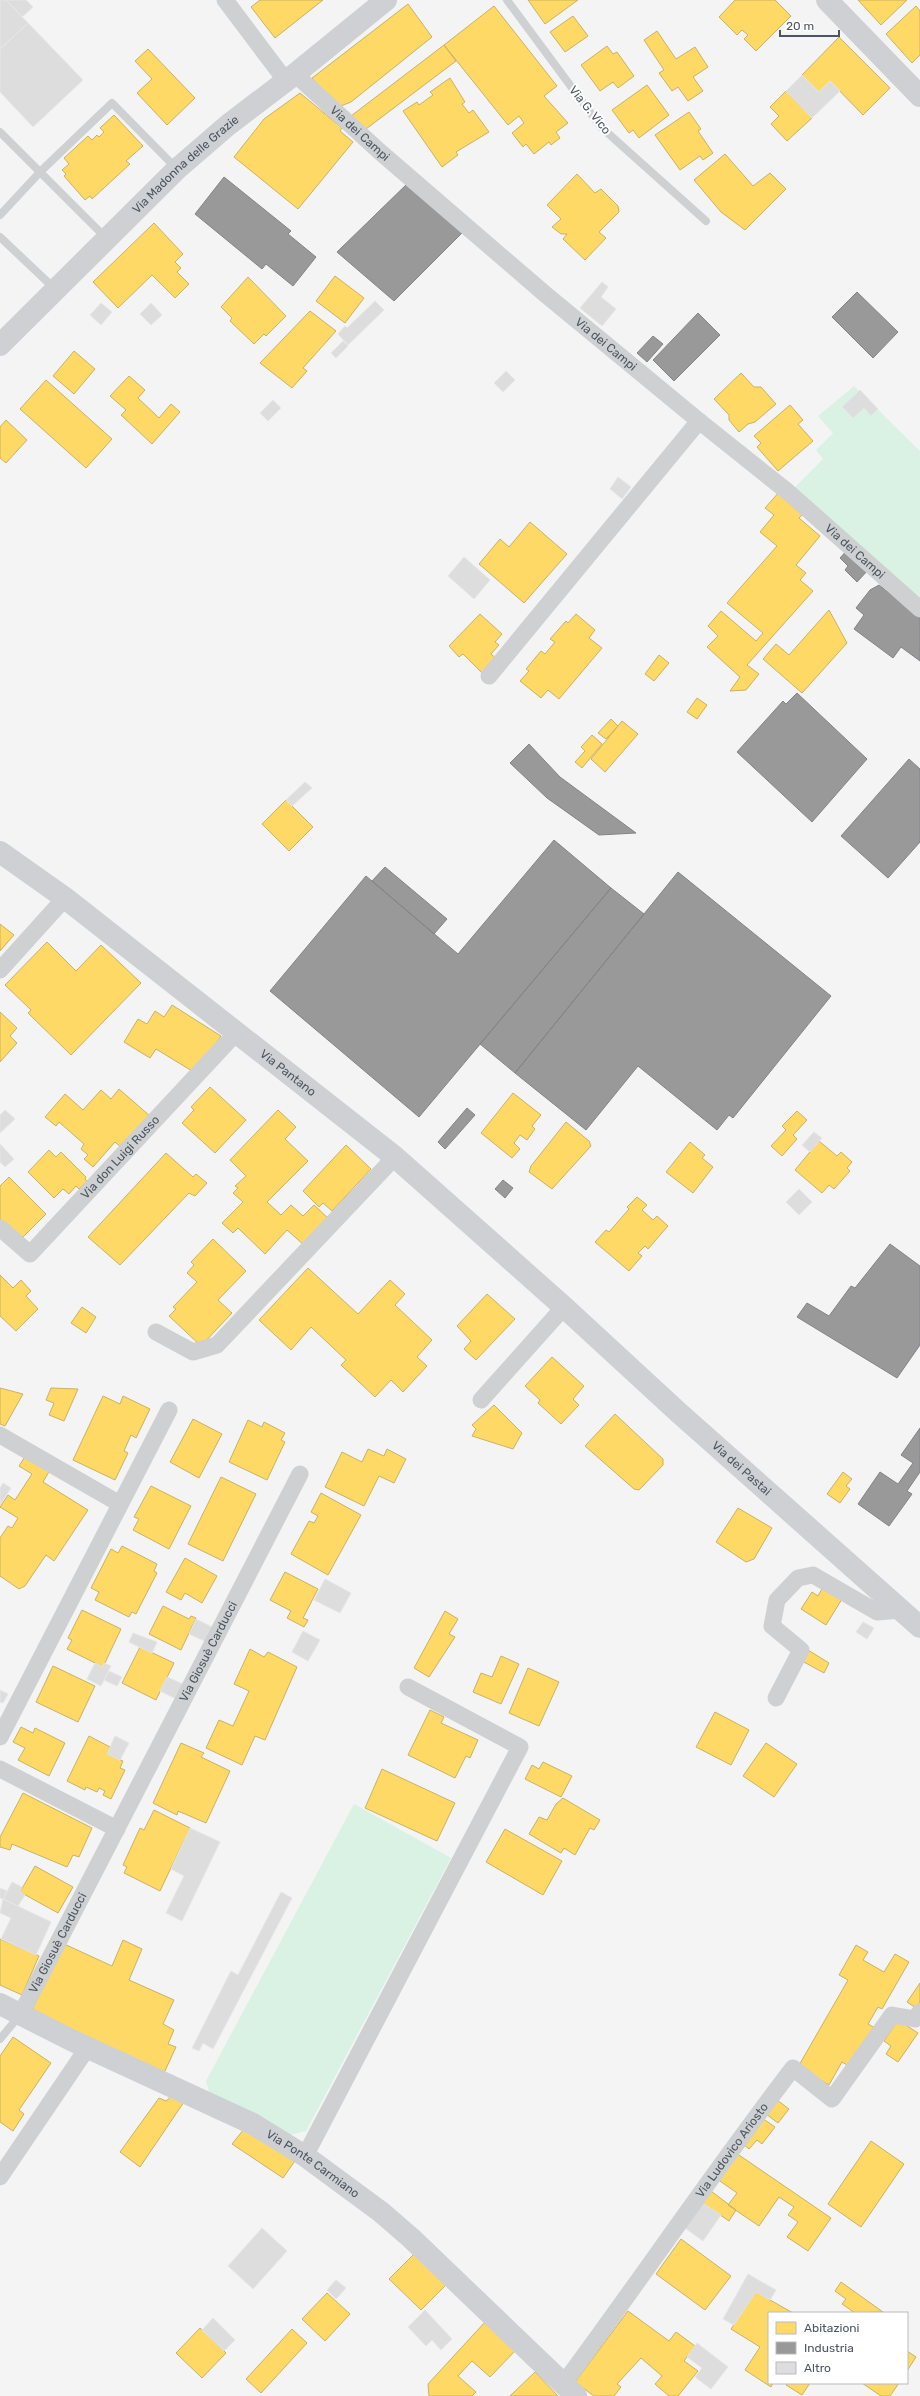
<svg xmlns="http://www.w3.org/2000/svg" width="920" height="2396" font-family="Rubik,sans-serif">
  <rect width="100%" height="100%" fill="#f4f4f4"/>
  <path fill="#d9f2e3" d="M854,386l66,65v151l-126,-114 29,-29 -7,-9 17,-17 -15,-17z
    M354,1804l97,54 -137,258 -8,15 -16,4 -80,-40 -4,-14z"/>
  <path fill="#ffd966" stroke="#c9b264" d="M260,0h63l-48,38 -24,-31z
    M528,0h50l-33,24z
    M735,0h40l16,16 -35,35 -12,-12 4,-4 -6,-5 -5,5 -18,-18z
    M858,0h49l-26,25z
    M408,4l24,33 -81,65 -13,5 -26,-29z
    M494,6l63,80 -13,10 24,27 -12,9 4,6 -9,7 -2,-3 -15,12 -8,-10 -3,3 -11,-14 12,-10 -5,-7 -11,9 -64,-80z
    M916,6l4,5v44l-8,8 -26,-29z
    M573,16l15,20 -23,16 -15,-20z
    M657,31l19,28 19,-12 13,20 -15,10 10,14 -15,10 -10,-14 -6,4 -13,-18 5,-3 -20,-30z
    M839,37l51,51 -27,27 -33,-34 -11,11 -17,-17z
    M444,45l12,16 -90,68 -15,-13z
    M607,46l6,8 4,-2 17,24 -16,12 -5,-6 -13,9 -19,-26z
    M148,49l47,49 -28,27 -30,-32 15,-14 -17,-18z
    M450,78l15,24 -3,2 7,9 4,-3 16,22 -33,20 2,3 -16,12 -39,-56 14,-9 2,3 14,-10 -3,-3z
    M647,85l22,30 -30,23 -6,-8 -4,3 -17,-23z
    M786,91l26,27 -25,23 -16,-17 8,-8 -9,-9z
    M300,93l42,35 -2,3 13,11 -55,67 -64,-52 30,-38z
    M689,112l12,17 -3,2 15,22 -10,7 -3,-4 -20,14 -25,-35z
    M114,115l29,31 -17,15 4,3 -38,35 -2,-3 -5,4 -21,-24 2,-2 -4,-4 7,-6 -5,-6 24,-22 4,4 5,-5 2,2 5,-5 -4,-4z
    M725,154l28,32 17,-13 16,16 -41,41 -24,-18 -27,-32z
    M577,174l18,19 6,-4 17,17 1,6 -20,20 7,6 -21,22 -22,-21 4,-5h-6l-9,-7 9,-8 -14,-14z
    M154,223l29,31 -8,8 6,6 -4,4 12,12 -14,14 -23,-23 -34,33 -25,-26z
    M335,276l29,22 -19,25 -29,-22z
    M248,277l38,39 -20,20 -2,-2 -10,10 -24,-23 2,-3 -11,-11z
    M310,311l26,20 -33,37 4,3 -15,17 -32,-25z
    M74,351l21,18 -21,25 -21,-18z
    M741,373l13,14h7l15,17 -21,18 -7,2 -9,8 -10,-12v-5l-15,-16z
    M129,376l16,14 -7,8 21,20 12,-14 9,8 -28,32 -31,-29 5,-5 -16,-14z
    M46,380l66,59 -26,29 -66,-59z
    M790,405l13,15 -5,4 15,17 -35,30 -21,-24 4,-4 -7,-7z
    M6,420l21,20 -21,23 -6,-5v-31z
    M780,491l25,21 -6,6 21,18 -24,29 10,8 -6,7 13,11 -66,74 12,9 -13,16 -16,1 10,-14 -33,-30 11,-11 -10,-10 13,-15 35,30 7,-8 -36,-30 50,-57 -17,-14 14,-17 -9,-7z
    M530,522l37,32 -43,49 -45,-39 21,-25 9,8z
    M829,610l18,33 -45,50 -39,-34 13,-15 13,11z
    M480,614l22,20 -7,8 4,3 -8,9 6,5 -14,15 -20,-20 -4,3 -10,-11z
    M576,614l19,16 -6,8 13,10 -43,51 -11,-9 -7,8 -21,-17 9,-10 -3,-2 15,-18 4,3 10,-12 -5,-3 16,-18 2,2z
    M659,655l10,8 -15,18 -9,-7z
    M697,698l10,7 -10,14 -10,-7z
    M611,719l7,7 -12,13 -8,-6z
    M622,721l16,13 -33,38 -14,-13z
    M592,735l10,9 -20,24 -7,-6 10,-11 -4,-4z
    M286,800l27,27 -24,24 -27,-27z
    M0,924l14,11 -14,16z
    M47,942l29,29 25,-26 40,38 -70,72 -43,-42 3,-3 -26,-25z
    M172,1005l49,31 -24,38 -41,-25 -6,9 -26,-16 14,-23 9,5 8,-13 9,6z
    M0,1012l17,16 -7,8 7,7 -17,19z
    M210,1087l36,33 -31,33 -33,-30 12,-13 -3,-3z
    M119,1089l31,27 -28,32 -7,-6 -22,25 -9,-8 4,-4 -7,-6 3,-5 -25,-22 -3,4 -11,-9 20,-23 18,16 18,-20 10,9z
    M513,1093l28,22 -9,11 3,3 -8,11 -7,-5 -6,8 6,6 -8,9 -31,-25z
    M278,1110l18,17 -11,12 23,22 -41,41 14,13 10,-10 12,11 11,-11 15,14 -25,26 -17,-15 -22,24 -27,-26 -5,5 -11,-10 21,-21 -10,-9 5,-5 -3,-2 11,-10 -16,-16z
    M797,1111l10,9 -14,15 4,4 -15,17 -11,-10 15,-16 -4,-4z
    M566,1122l23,19 2,5 -39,43 -23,-17 2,-6z
    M819,1141l18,15 4,-4 11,10 -5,6 3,3 -16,18 -5,-4 -7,8 -27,-23z
    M690,1142l15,13 -3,3 11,9 -20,26 -27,-21z
    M346,1145l25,24 -39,42 -9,-8 -4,4 -16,-16z
    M49,1150l7,7 5,-5 25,25 -1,2 2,2 -8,8 -3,-3 -7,8 -6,-5 -9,9 -26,-26z
    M166,1153l27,24 3,-3 11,9 -12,13 -6,-3 -69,72 -32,-28z
    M9,1177l37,37 -26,26 -20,-20v-34z
    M637,1197l10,8 -5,5 11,10 4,-4 11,10 -20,23 -3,-3 -7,7 4,3 -13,15 -34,-29 11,-12 3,2 20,-23 -2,-2z
    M213,1239l33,32 -28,29 14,13 -31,33 -32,-30 7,-7 -3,-2 24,-25 -10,-9 7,-8 -3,-3z
    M308,1268l50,46 32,-34 15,14 -10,11 37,35 -15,17 10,9 -24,26 -12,-12 -16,17 -34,-32 5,-5 -35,-33 -20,23 -32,-30z
    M0,1275l13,13 8,-8 10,11 -5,5 12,13 -22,22 -16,-15z
    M487,1294l28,25 -39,41 -12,-11 7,-8 -14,-15z
    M82,1307l14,10 -10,16 -15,-10z
    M552,1357l32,29 -11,13 6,6 -18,19 -23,-21 2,-3 -15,-14z
    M0,1388l23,6 -18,32 -5,-2z
    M51,1388l27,1 -14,32 -15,-6 5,-12 -8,-3z
    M103,1396l17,8 3,-8 27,13 -14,29 -5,-3 -7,16 4,2 -13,27 -42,-20z
    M494,1405l28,28 -9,16 -41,-13 4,-7 -4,-4z
    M615,1414l48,45v6l-24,25 -5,-1 -49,-43z
    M193,1419l29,15 -23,44 -29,-16z
    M248,1420l14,7 2,-5 21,11 -4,7 4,2 -18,38 -38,-18z
    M368,1449l16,7 3,-7 19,10 -12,24 -15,-7 -15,30 -39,-19 17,-35 20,10z
    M26,1455l24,15 -7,12 45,28 -34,51 -8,-6 -21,31 -6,3 -19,-13v-38l8,-12 4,2 6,-10 -18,-11 8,-12 7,5 17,-26 -13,-8z
    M843,1472l9,7 -6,7 4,3 -10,14 -13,-9z
    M221,1477l35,17 -33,67 -35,-17z
    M151,1486l40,20 -22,43 -36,-19 6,-11 -5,-2z
    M321,1493l40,22 -33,60 -37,-21 18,-33 5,2 4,-7 -7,-4z
    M738,1508l34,20 -18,31 -8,3 -30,-20z
    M122,1546l35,18 -3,7 3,2 -21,41 -4,-2 -3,5 -34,-17 4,-8 -8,-4 20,-39 7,4z
    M185,1558l32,18 -15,27 -17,-10 -4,7 -15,-8z
    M285,1572l33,17 -15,29 5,2 -4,7 -17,-9 4,-7 -21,-11z
    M823,1587l19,12 -16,26 -25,-16 11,-17 6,4z
    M163,1606l26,13 2,-3 5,2 -15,32 -32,-16z
    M82,1610l39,19 -18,38 -36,-18 5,-9 -4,-2z
    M445,1611l13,8 -9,15 6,3 -26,40 -15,-9z
    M140,1647l34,16 -18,37 -34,-17z
    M250,1649l14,8 4,-5 29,15 -32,73 -10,-4 -13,29 -36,-17 13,-28 14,6 16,-35 -15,-7z
    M808,1650l21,13 -5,10 -22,-12z
    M501,1656l18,8 -18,40 -28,-12 8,-19 11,4z
    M53,1666l42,20 -17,36 -42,-20z
    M528,1668l31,14 -20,44 -30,-13z
    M430,1710l14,7 -3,6 37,17 -8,18 -4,-2 -11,22 -47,-23z
    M715,1712l34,18 -18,35 -35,-18z
    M21,1727l12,6 2,-5 30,15 -16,33 -31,-16 7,-12 -12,-6z
    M89,1736l21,11 -3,7 16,7 -3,7 5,2 -14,29 -8,-4 2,-4 -6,-3 -2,4 -11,-5 -1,3 -18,-9z
    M181,1743l23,10 -3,4 29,14 -24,52 -28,-12 -1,4 -24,-12z
    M766,1743l31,21 -23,33 -31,-21z
    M543,1762l29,14 -11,21 -36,-18 7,-14 7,4z
    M382,1769l73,34 -18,38 -72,-33z
    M23,1793l69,35 -13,29 -6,-2 -6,12 -55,-23 -2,6 -10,-3v-10z
    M563,1798l37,22 -6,10 -4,-2 -15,27 -11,-7 -3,5 -32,-19 10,-17 8,3 9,-16z
    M154,1810l36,18 -30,63 -36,-18 3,-6 -4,-2 17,-37 4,2z
    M505,1829l57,32 -19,34 -57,-33z
    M35,1866l38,21 -15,26 -38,-21z
    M0,1939l39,17 -17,39 -22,-10z
    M123,1940l19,9 -13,31 45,20 -11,24 11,6 -6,14 8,3 -12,26 -133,-60 31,-70 50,23z
    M856,1945l12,7 -5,8 21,12 11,-18 14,8 -27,47 -4,-2 -10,17 7,4 -23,40 -10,-6 -13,23 -31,-18 50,-87 -9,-5z
    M920,1983v19l-4,6 -9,-6z
    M898,2020l20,13 -20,29 -12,-8 5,-8 -7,-5z
    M13,2037l38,26 -32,47 5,4 -11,17 -13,-9v-66z
    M174,2094l10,8 -44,65 -20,-15 39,-54 7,3z
    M777,2100l12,9 -11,14 -12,-9z
    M762,2118l13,9 -13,17 -5,-4 -8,9 -6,-5z
    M244,2129l55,26 -16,23 -51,-34z
    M871,2141l33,23 -43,63 -33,-23z
    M736,2153l95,65 -23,33 -21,-14 11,-15 -10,-7 6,-8 -15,-10 -20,29 -31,-21 9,-12 -20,-14z
    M711,2191l25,19 -7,11 -26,-18z
    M681,2239l50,37 -26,34 -49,-36z
    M416,2252l32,31 -27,27 -32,-31z
    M841,2282l42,30 -28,1 -13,-9 4,-5 -11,-8z
    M756,2292l37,21h-24v70h4l-2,4 -26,-17 15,-23 -29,-18z
    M327,2293l23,21 -25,27 -23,-22z
    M628,2311l41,30 7,-9 19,14 -11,15 14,10 -20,25h-9l-14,-12 7,-8 -21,-18 -24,26 4,3 -7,9h-20l-19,-14z
    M485,2322l31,28 -26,27 -18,-16 -14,15 18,16 -4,4h-43l-1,-12z
    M200,2328l26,25 -24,25 -26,-25z
    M292,2329l15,14 -46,50 -15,-14z
    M907,2351l9,6 -9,14z
    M535,2372l23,24h-48z
    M788,2383h22l-8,12 -16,-10z
    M862,2383h37l-9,13h-9z"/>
  <path fill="#999" stroke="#818588" d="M224,177l67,54 -3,3 28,23 -23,29 -27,-22 -4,5 -67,-55z
    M409,182l57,47 -72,72 -57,-49z
    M857,292l41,40 -25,26 -41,-41z
    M698,313l22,22 -46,46 -21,-21z
    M653,336l10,8 -16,18 -10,-9z
    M848,549l21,20 -12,13 -12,-12 3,-4 -8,-8z
    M879,585l41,31v45l-19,-14 -8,11 -39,-29 10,-14 -8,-7 14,-18z
    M797,693l70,66 -55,63 -75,-70 46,-51 3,3z
    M529,744l31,33 76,56 -37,2 -52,-37 -37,-35z
    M909,759l11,10v73l-32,36 -47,-42z
    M554,840l57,48 -192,229 -149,-126 96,-115 92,78z
    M385,867l62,52 -13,15 -62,-53z
    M678,872l153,124 -98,122 -4,-3 -12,15 -79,-64 -52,64 -71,-57z
    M611,888l33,26 -129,159 -35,-29z
    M467,1108l8,7 -30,34 -7,-7z
    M503,1180l10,8 -8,10 -10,-9z
    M890,1244l30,22v79l-23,33 -100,-61 10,-14 22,13 22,-30 4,2z
    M920,1428v44l-13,19 5,3 -23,32 -31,-22 22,-32 18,12 15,-21 -12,-8z"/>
  <path fill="#ddddde" stroke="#e5e6e7" d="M0,0h6l22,23 -28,26z
    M6,0h20l7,7 -11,10z
    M28,23l55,57 -50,47 -33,-35v-43z
    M802,75l17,17 11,-11 10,10 -28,27 -26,-27z
    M602,282l6,5 -7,10 15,12 -14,17 -22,-18z
    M375,301l9,9 -36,35 -10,-11 7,-8 2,2z
    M101,303l11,9 -11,13 -11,-10z
    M151,303l11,12 -11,10 -11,-11z
    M343,341l5,5 -12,12 -5,-5z
    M506,371l9,9 -12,12 -9,-9z
    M860,390l18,19 -7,7 -7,-8 -11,10 -11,-11z
    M273,400l8,8 -13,13 -8,-8z
    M618,477l13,10 -9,12 -12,-10z
    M464,557l26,23 -16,19 -26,-23z
    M305,782l7,6 -20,18 -6,-6z
    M5,1110l10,9 -15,14v-18z
    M814,1132l8,6 -12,14 -8,-7z
    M0,1144l14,15 -9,8 -5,-5z
    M799,1189l13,13 -13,13 -13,-13z
    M3,1483l8,5 -11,17v-17z
    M325,1579l26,14 -11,20 -26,-13z
    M196,1619l18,9 -7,14 -18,-8z
    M863,1622l11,6 -7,11 -11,-7z
    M303,1631l17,9 -12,21 -16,-9z
    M133,1633l24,9 -5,11 -23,-11z
    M95,1663l8,4 1,-4 7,3 -10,20 -14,-7z
    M109,1671l13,6 -5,9 -13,-6z
    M167,1677l18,8 -7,15 -18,-9z
    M0,1690l8,4 -5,9 -3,-1z
    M115,1736l14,7 -9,17 -13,-6z
    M190,1828l30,14 -38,79 -16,-8 18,-37 -13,-7z
    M12,1882l10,5 -2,5 5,3 -7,11 -15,-7z
    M0,1888l7,3 -4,8 -3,-1z
    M281,1892l11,6 -79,151 -10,-6 -4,8 -7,-3 39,-77 7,4z
    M3,1899l48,23 -15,33 -35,-16 10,-21 -11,-5z
    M703,2203l18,12 -18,26 -18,-13z
    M262,2228l25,23 -34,38 -25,-23z
    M748,2274l28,16 -6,10 -14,-8 -22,33 -11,-6z
    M336,2280l10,8 -10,11 -9,-9z
    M425,2310l27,29 -11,11 -9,-10 -6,6 -18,-19z
    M213,2318l22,22 -11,11 -22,-21z
    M697,2343l31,24 -17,22 -16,-12 7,-9 -15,-11z"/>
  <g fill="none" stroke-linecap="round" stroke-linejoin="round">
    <path stroke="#ced0d2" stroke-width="8" d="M507,0l94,127 105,94
      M0,132l107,107
      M0,215l41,-44 71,-68 65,66
      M0,237l55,52
      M0,2039l20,-24"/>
    <g stroke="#ced0d2" stroke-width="17">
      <path d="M225,0l61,81"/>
      <path id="s1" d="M295,74l84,77 166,143 154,127 89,71 132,117"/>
      <path d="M489,676l210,-255"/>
      <path d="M0,970l65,-72"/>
      <path id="s2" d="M0,1228l30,26 207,-222"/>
      <path d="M156,1332l37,20 24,-7 178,-188"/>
      <path d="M481,1400l83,-93"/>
      <path d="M0,1435l120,69"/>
      <path d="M776,1698l25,-48 -29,-24 5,-26 21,-22 15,-3 64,37 24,-2"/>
      <path d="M0,1737l169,-327"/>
      <path d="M0,1769l117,60"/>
      <path id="s3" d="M21,2014l279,-540"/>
      <path d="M305,2156l215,-409 -112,-60"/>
      <path d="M0,2177l88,-130"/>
      <path id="s4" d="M564,2383c77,-104 150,-212 229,-315l39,31 60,-84 23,4 5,-7"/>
    </g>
    <g stroke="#ced0d4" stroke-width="22">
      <path d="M827,0l93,96"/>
      <path id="s5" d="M0,345l177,-176 51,-44 67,-51 91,-74"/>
      <path id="s6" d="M0,852l65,46 330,259 169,150 114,105 242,215"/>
      <path id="s7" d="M0,2004l71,36 182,84 52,32 76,56 30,26 165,158"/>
    </g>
  </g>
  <g text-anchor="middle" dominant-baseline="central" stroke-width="4" stroke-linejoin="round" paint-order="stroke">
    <g font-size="12" fill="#4a5661" stroke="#fff">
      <text transform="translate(590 110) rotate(51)">Via G. Vico</text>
      <text stroke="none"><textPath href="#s1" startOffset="88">Via dei Campi</textPath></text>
      <text stroke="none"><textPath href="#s5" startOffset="259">Via Madonna delle Grazie</textPath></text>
      <text stroke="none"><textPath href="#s1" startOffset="412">Via dei Campi</textPath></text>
      <text stroke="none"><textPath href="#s1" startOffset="736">Via dei Campi</textPath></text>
      <text stroke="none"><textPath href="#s6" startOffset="363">Via Pantano</textPath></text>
      <text stroke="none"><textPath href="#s2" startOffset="172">Via don Luigi Russo</textPath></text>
      <text stroke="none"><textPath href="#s6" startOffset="965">Via dei Pastai</textPath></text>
      <text stroke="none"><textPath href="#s3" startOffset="408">Via Giosuè Carducci</textPath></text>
      <text stroke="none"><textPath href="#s3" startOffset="80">Via Giosuè Carducci</textPath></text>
      <text stroke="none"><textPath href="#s4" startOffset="287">Via Ludovico Ariosto</textPath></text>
      <text stroke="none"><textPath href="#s7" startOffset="352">Via Ponte Carmiano</textPath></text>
    </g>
  </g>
  <rect x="768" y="2312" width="140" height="72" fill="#ffffff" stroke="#b7bbc0"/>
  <rect x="776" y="2322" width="20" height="12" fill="#ffd966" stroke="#b7bbc0"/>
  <text x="804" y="2332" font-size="12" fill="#4a5661">Abitazioni</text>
  <rect x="776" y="2342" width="20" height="12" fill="#999999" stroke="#b7bbc0"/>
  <text x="804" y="2352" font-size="12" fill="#4a5661">Industria</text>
  <rect x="776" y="2362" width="20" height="12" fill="#ddddde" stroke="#b7bbc0"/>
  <text x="804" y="2372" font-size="12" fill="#4a5661">Altro</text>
  <path d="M780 30v6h59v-6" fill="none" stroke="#4a5661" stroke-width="2"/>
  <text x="786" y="30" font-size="12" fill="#4a5661" stroke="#ffffff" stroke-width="3" paint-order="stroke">20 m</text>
</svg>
